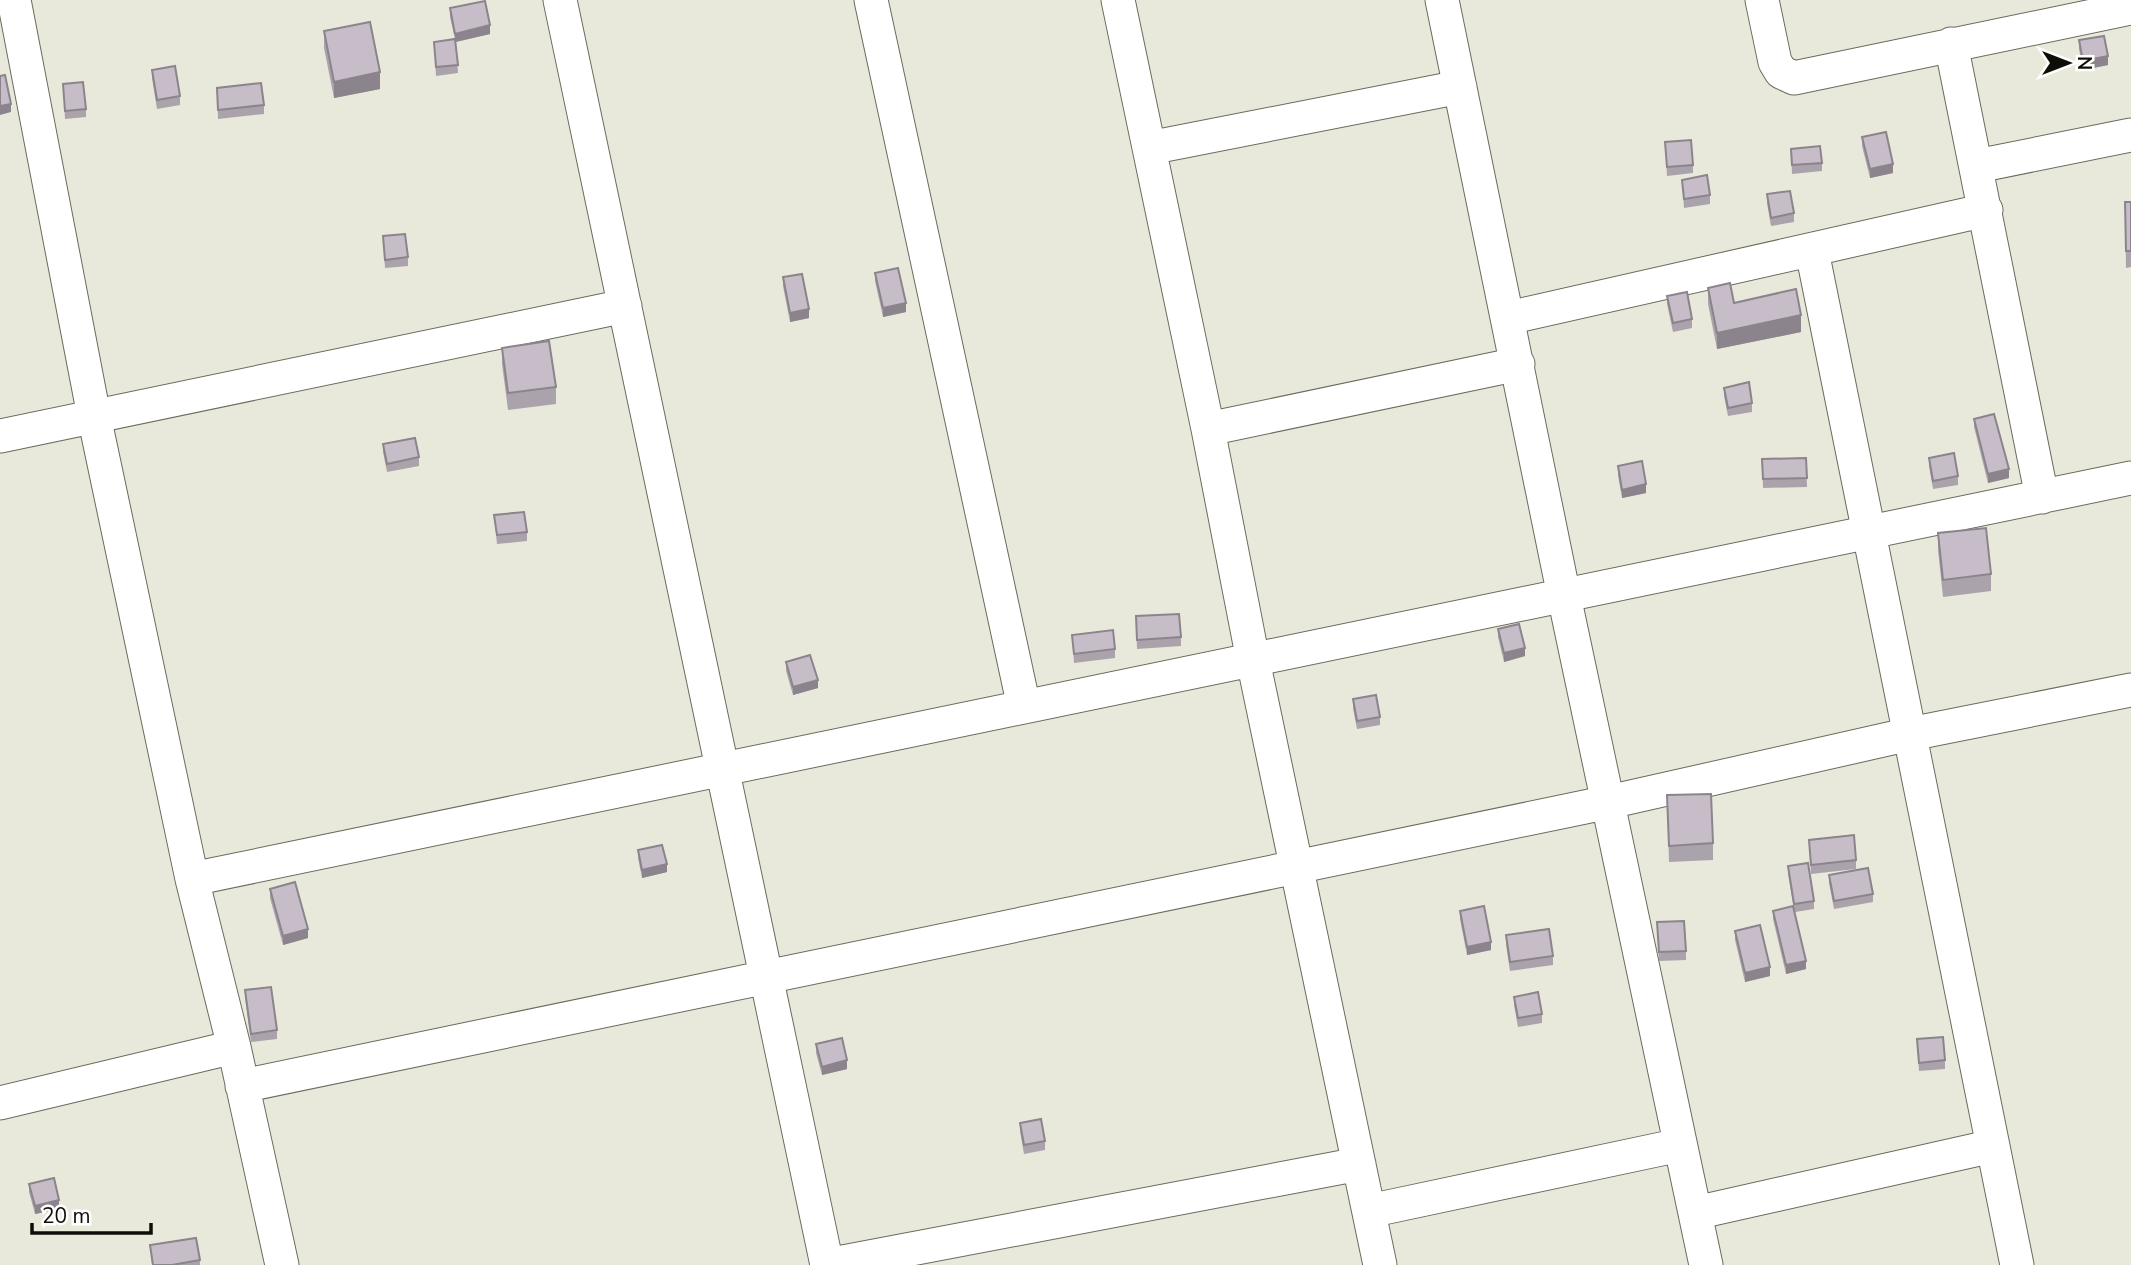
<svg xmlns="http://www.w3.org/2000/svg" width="2131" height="1265" font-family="'Nunito Sans',sans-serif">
  <rect width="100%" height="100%" fill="#e8e9da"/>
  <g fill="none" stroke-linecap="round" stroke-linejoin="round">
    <defs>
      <path id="street" d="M14,0l80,416 98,463 42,168 48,218
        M560,0l267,1265
        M871,0l153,707
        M1118,0l90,429 45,231 127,605
        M1442,0l122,596 142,669
        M1762,0l13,62 6,10 13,6 337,-70
        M1951,44l91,453
        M1149,148l311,-61
        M1977,166l154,-31
        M1812,251l205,1014
        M1508,318l478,-108
        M1208,429l310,-65
        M0,436l625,-130
        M192,879l1939,-401
        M242,1086l1367,-284 301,-68 221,-44
        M0,1103l234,-56
        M1369,1211l311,-66
        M1695,1213l298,-67
        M827,1265l532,-101"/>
    </defs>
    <use href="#street" stroke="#6a6b5d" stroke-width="35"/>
    <use href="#street" stroke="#fff" stroke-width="33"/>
  </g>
  <path fill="#aba3ac" d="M450,8l40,26 -34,8 2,31 -22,3 -2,-34 21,-3 -5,-22z
    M324,31l56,58 -46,9 -10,-50z
    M2079,40l29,25 -25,5 -4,-21z
    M152,70l28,26v9l-23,4 -5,-31z
    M63,84l23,25v8l-21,2z
    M217,88l47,17v9l-46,5z
    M1862,137l31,36 -23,5 -8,-32z
    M1665,142l28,23v8l-26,3z
    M1791,149l31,14v8l-30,3z
    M1682,180l28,15v9l-26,4z
    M1767,194l27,19v9l-23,4 -4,-23z
    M2125,202h6v65l-5,1z
    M383,236l25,21v9l-23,2z
    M875,273l31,39 -23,5 -8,-36z
    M783,277l26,41 -19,4 -7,-36z
    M1708,288l26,15 67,29 -84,17 -9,-45z
    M1667,296l25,23v9l-19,4 -6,-28z
    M502,348l54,39v17l-48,6 -6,-46z
    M1724,388l28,15v9l-24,4 -4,-20z
    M1974,419l35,59 -21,5 -14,-56z
    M383,444l36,13v9l-32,6 -4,-20z
    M1806,458l1,29 -44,1 -1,-29z
    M1929,458l29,18v9l-25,4 -4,-23z
    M1618,466l28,27 -24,5 -4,-23z
    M494,515l33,17v9l-30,3z
    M1938,533l53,41v17l-48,6 -5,-47z
    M1136,616l45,21v9l-44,3z
    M1498,629l27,27 -21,6 -6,-25z
    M1072,635l43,14v9l-41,5z
    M786,662l32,26 -25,7 -7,-24z
    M1353,699l27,18v8l-23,4 -4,-21z
    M1667,795l46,48v17l-44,2z
    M1809,840l47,20v9l-45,5z
    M638,850l29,22 -25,6 -4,-20z
    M1788,866l26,35v8l-19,3 11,57 -20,5 -13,-55v-8l21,-2 -6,-35z
    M1829,875l44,19v8l-39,7 -5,-26z
    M270,889l38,49 -25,7 -13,-47z
    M1460,911l31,39 -24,5 -7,-36z
    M1657,922l29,29v9l-27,1z
    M1735,931l35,45 -25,6 -10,-42z
    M1506,935l47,21v9l-43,6 -4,-27z
    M245,990l32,40v9l-26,3 -6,-44z
    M1514,997l28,17v9l-24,4 -4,-22z
    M1917,1039l28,21v9l-26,2z
    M816,1044l31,25 -25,6 -6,-22z
    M1020,1123l25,18v9l-21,4 -4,-23z
    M29,1184l30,25 -24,5 -6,-22z
    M150,1245l50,15v5h-48z"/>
  <path fill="#8b848c" d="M490,25v9l-35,8v-8z
    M2108,56v9l-25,5v-9z
    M380,72v17l-46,9v-16z
    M11,104v8l-11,3v-9z
    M1893,164v9l-23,5v-9z
    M906,303v9l-23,5v-9z
    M809,309v9l-19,4v-9z
    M1801,315v17l-84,17v-16z
    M2009,469v9l-21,5v-9z
    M1646,484v9l-24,5v-8z
    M1525,648v8l-21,6v-9z
    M818,680v8l-25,7v-8z
    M667,864v8l-25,6v-8z
    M308,929v9l-25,7v-9z
    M1491,942v8l-24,5v-8z
    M1806,961v8l-20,5v-9z
    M1770,967v9l-25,6v-9z
    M847,1060v9l-25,6v-8z
    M59,1200v9l-24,5v-8z"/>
  <path fill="#c7bdc8" stroke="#8b848c" stroke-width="2" d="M485,1l5,24 -35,9 -5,-26z
    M370,22l10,50 -46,10 -10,-51z
    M2104,36l4,20 -25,5 -4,-21z
    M455,39l3,26 -22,2 -2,-25z
    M175,66l5,30 -23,4 -5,-30z
    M5,75l6,29 -11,2v-30z
    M83,82l3,27 -21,2 -2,-27z
    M261,83l3,22 -46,5 -1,-22z
    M1886,132l7,32 -23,5 -8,-32z
    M1691,140l2,25 -26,2 -2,-25z
    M1820,146l2,17 -30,2 -1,-16z
    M1707,175l3,20 -26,4 -2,-19z
    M1790,191l4,22 -23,5 -4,-24z
    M2125,202h6v49h-5z
    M405,234l3,23 -23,3 -2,-24z
    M898,268l8,35 -23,5 -8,-35z
    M802,274l7,35 -19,4 -7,-36z
    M1730,283l4,20 62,-14 5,26 -84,18 -9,-45z
    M1687,292l5,27 -19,4 -6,-27z
    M549,341l7,46 -48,6 -6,-45z
    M1749,382l3,21 -24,5 -4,-20z
    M1994,414l15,55 -21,5 -14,-55z
    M415,438l4,19 -32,7 -4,-20z
    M1954,453l4,23 -25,5 -4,-23z
    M1806,458l1,20 -44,1 -1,-20z
    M1642,461l4,23 -24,6 -4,-24z
    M524,512l3,20 -30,3 -3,-20z
    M1986,528l5,46 -48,6 -5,-47z
    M1179,614l2,23 -44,3 -1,-24z
    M1519,624l6,24 -21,5 -6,-24z
    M1113,630l2,19 -41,5 -2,-19z
    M810,655l8,25 -25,7 -7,-25z
    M1376,695l4,22 -23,4 -4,-22z
    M1711,794l2,49 -44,3 -2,-51z
    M1854,835l2,25 -45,5 -2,-25z
    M662,845l5,19 -25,6 -4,-20z
    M1808,863l6,38 -20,3 -6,-38z
    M1868,868l5,26 -39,7 -5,-26z
    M295,882l13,47 -25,7 -13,-47z
    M1484,906l7,36 -24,5 -7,-36z
    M1793,906l13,55 -20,4 -13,-54z
    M1684,921l2,30 -27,1 -2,-30z
    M1760,925l10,42 -25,6 -10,-42z
    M1549,929l4,27 -43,6 -4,-27z
    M271,987l6,43 -26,4 -6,-44z
    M1538,992l4,22 -24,4 -4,-21z
    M1943,1037l2,23 -26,3 -2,-24z
    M842,1038l5,22 -25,7 -6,-23z
    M1041,1119l4,22 -21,4 -4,-22z
    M54,1178l5,22 -24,6 -6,-22z
    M196,1238l4,22 -28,5h-19l-3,-20z"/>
  <g transform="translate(2068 63) rotate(90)" stroke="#ffffff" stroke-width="5" paint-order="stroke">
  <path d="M0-5L12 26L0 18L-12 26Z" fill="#0e0e09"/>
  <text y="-10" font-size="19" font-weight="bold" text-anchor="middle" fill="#0e0e09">N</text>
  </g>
  <path d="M32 1223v10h119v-10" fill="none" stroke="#0e0e09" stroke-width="3.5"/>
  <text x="42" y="1223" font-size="21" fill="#0e0e09" stroke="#ffffff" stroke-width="5" paint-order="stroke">20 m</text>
</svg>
